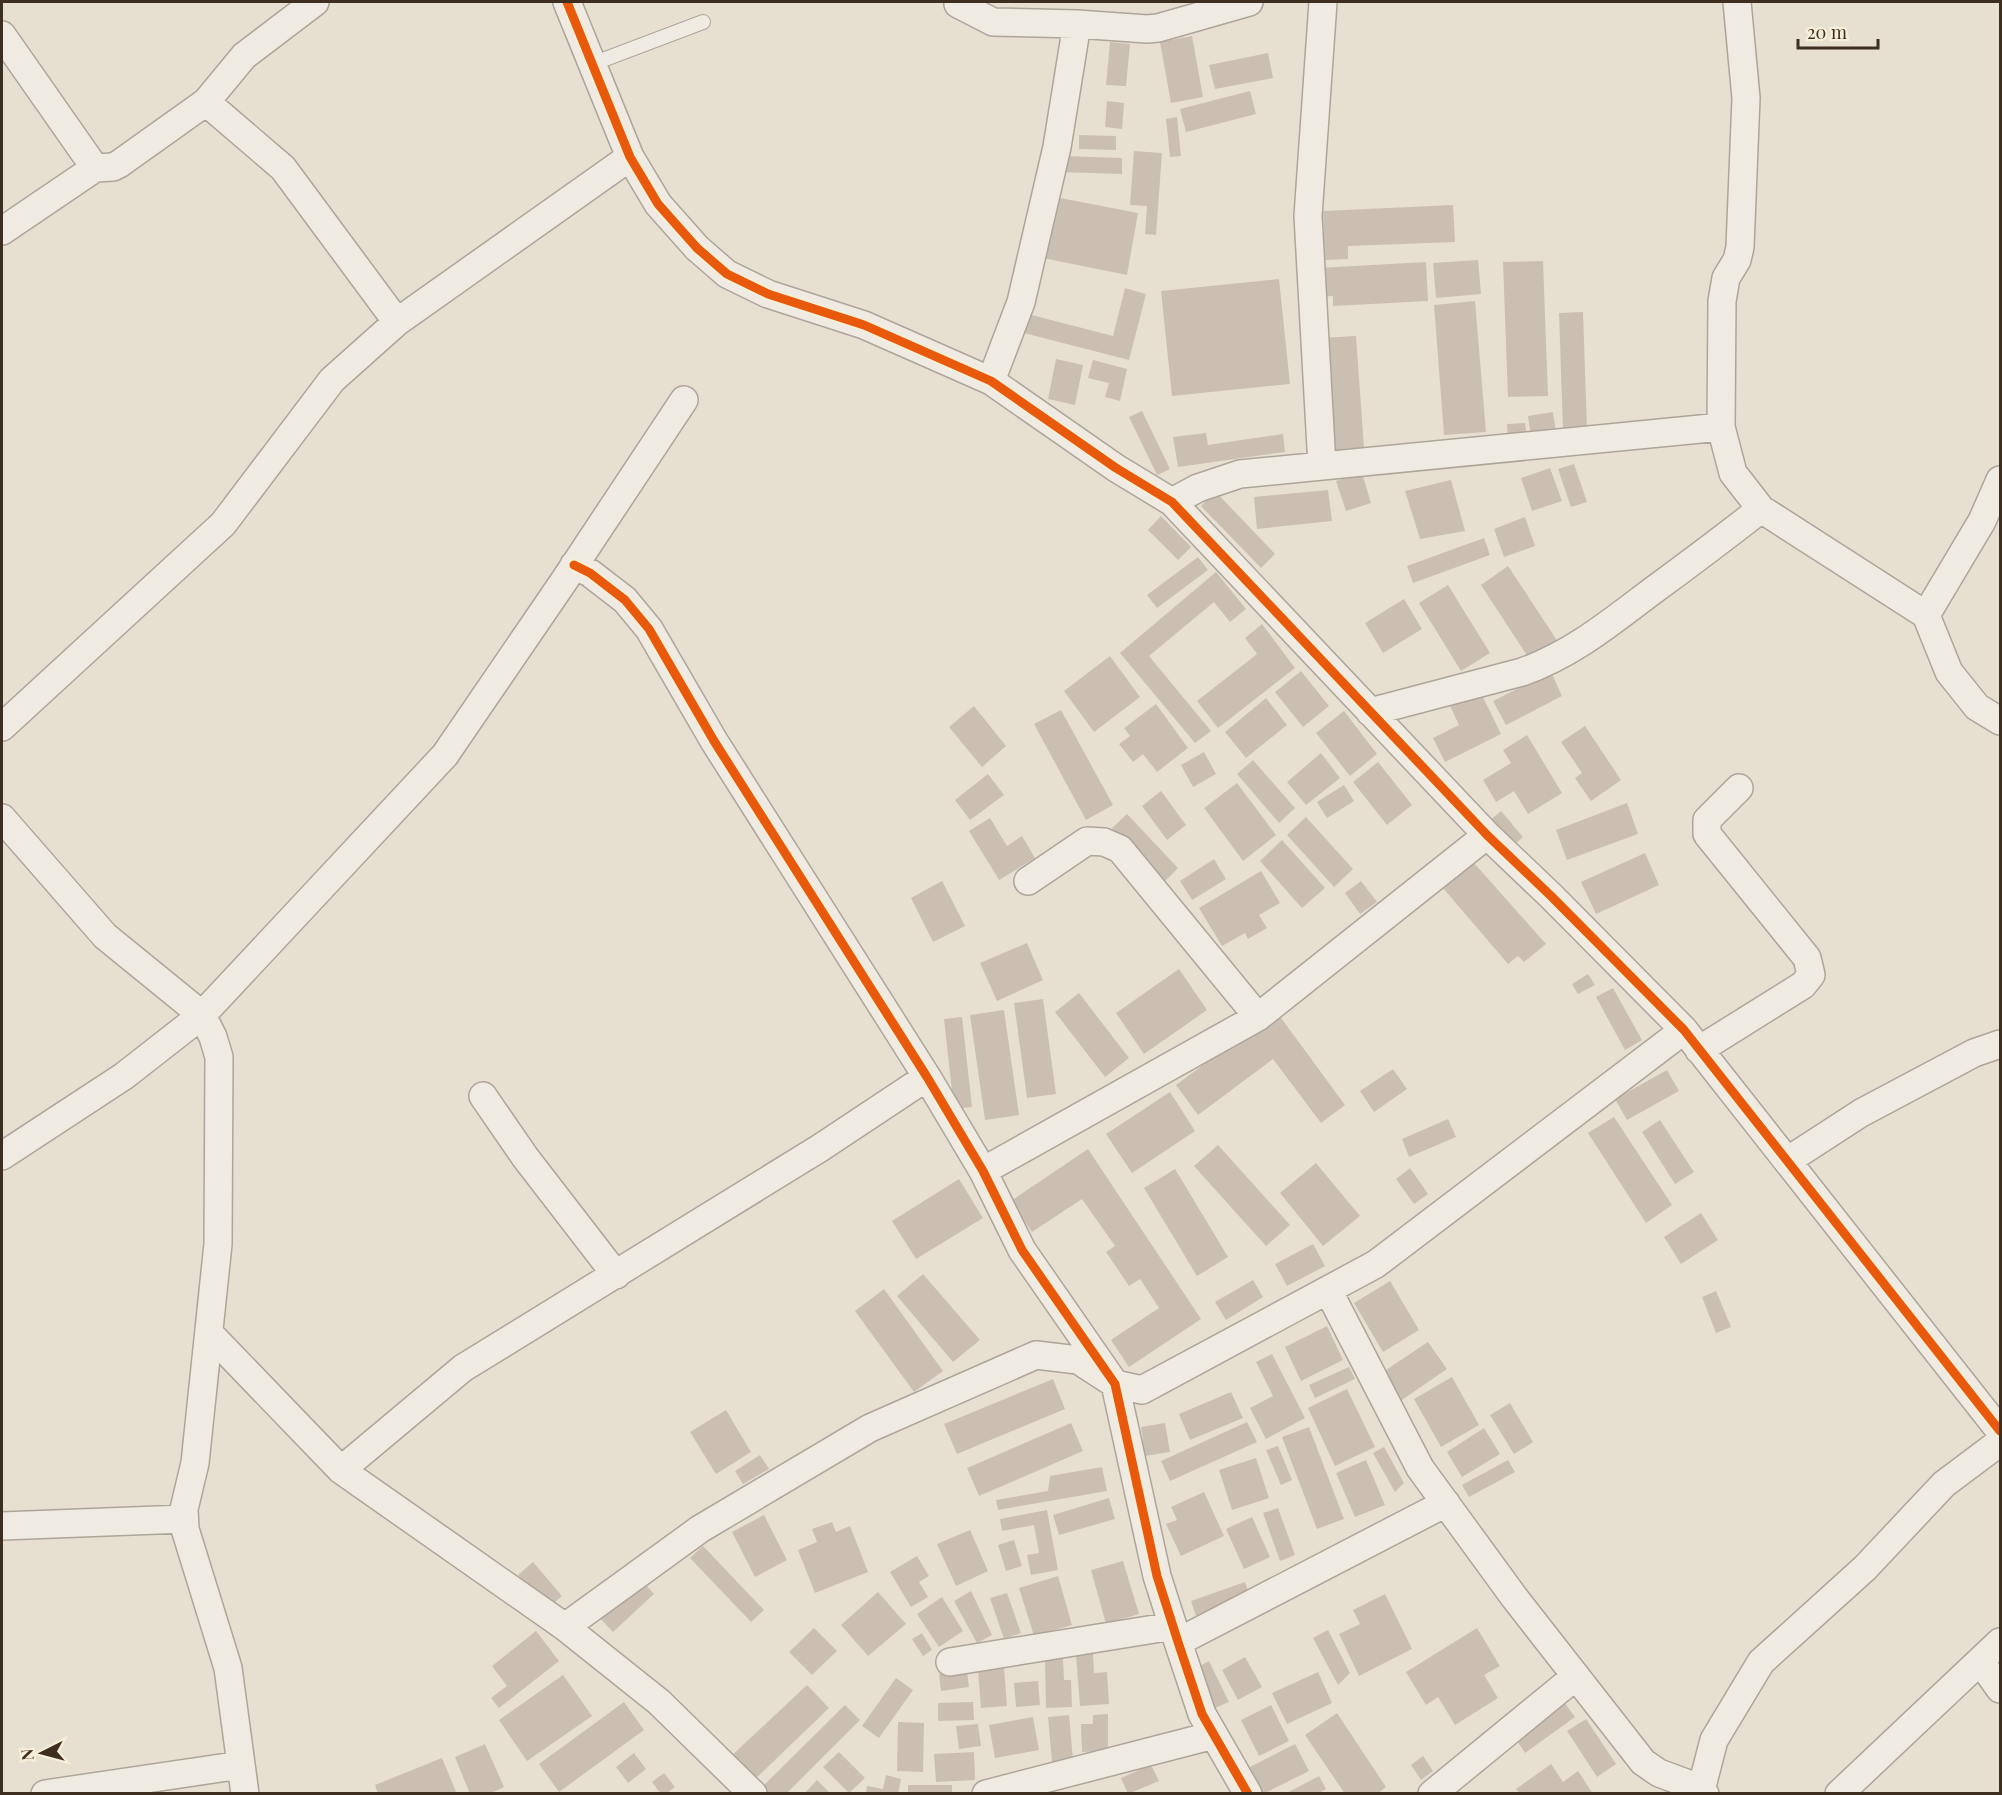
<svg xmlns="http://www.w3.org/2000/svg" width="2002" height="1795" font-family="'Playfair Display',serif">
  <rect width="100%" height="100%" fill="#e7e0d1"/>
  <path fill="#cbbfb2" d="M1192,36l11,61 -32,6 -11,-61z
    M1110,42l20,2 -4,42 -20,-1z
    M1268,53l5,25 -58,11 -6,-24z
    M1250,91l6,23 -70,18 -6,-23z
    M1107,101l17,2 -2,26 -17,-2z
    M1177,117l4,39 -11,1 -4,-38z
    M1079,135l37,1v14l-37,-1z
    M1134,151l28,2 -6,82 -11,-1 2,-28 -17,-1z
    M1063,156l59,2v16l-64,-2z
    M1055,197l83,16 -11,62 -84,-17z
    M1453,205l2,37 -107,4v13l-23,1 -2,-49z
    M1478,260l3,34 -45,4 -3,-35z
    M1543,261l5,135 -40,1 -5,-135z
    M1426,262l2,39 -95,5v-10l-14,1 -1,-29z
    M1279,279l11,105 -118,12 -11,-105z
    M1125,288l21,6 -17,66 -109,-28 4,-19 89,23z
    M1475,301l11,131 -42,3 -10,-130z
    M1583,312l4,117h-24l-4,-116z
    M1356,336l8,112 -34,3 -8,-113z
    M1056,359l27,6 -8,40 -27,-6z
    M1093,360l34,9 -7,32 -15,-4 4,-14 -21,-5z
    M1142,411l28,58 -13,6 -28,-58z
    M1553,412l3,20 -25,4 -3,-20z
    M1525,423l2,13 -19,2 -1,-14z
    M1206,433l2,12 75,-11 2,18 -107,15 -5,-30z
    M1574,464l13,38 -16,5 -13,-38z
    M1550,468l12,33 -30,10 -11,-33z
    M1362,473l9,30 -25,8 -10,-30z
    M1451,480l14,51 -45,8 -15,-48z
    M1328,490l4,31 -75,8 -3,-32z
    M1215,491l60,63 -14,14 -60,-62z
    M1161,516l30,31 -13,13 -30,-30z
    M1525,517l10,29 -31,11 -10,-28z
    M1484,538l6,17 -77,28 -6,-17z
    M1198,557l10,13 -51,38 -10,-13z
    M1508,566l50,76 -28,18 -49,-75z
    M1216,572l30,37 -16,13 -16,-20 -65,54 62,75 -16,12 -75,-90z
    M1448,585l42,68 -29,18 -42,-68z
    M1404,599l18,30 -39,24 -18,-30z
    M1262,624l33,44 -77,60 -21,-27 60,-47 -12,-16z
    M1110,656l30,41 -46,35 -30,-41z
    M1301,671l28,35 -26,21 -28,-35z
    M1551,672l11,24 -56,29 -13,-24z
    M1480,691l21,43 -56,28 -12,-24 26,-13 -9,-19z
    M1266,698l21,27 -41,33 -21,-26z
    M1156,704l32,44 -31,24 -14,-18 -10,8 -14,-18 11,-8 -6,-8z
    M974,706l32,40 -24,21 -33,-40z
    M1061,710l52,95 -27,15 -52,-96z
    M1344,711l33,43 -27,22 -34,-43z
    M1585,726l36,54 -30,21 -16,-23 7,-5 -21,-31z
    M1527,735l35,58 -34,21 -14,-23 -18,11 -13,-22 28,-17 -8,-13z
    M1204,752l12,22 -23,13 -12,-22z
    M1321,753l19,25 -34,27 -19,-23z
    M1253,760l42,48 -16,15 -42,-49z
    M1378,762l34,43 -25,20 -34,-43z
    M988,774l16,21 -34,25 -15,-20z
    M1237,783l39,52 -33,26 -39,-53z
    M1344,785l10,16 -27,17 -10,-16z
    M1161,791l25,34 -19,15 -25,-34z
    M1627,803l11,31 -71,26 -11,-30z
    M1501,811l22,26 -12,10 -22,-26z
    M1127,814l51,54 -15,15 -51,-55z
    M1306,817l47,52 -19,18 -47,-52z
    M990,818l17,28 15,-10 13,22 -36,22 -30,-49z
    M1282,840l43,48 -23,20 -42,-47z
    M1645,853l14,32 -63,29 -15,-32z
    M1214,859l12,20 -34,21 -12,-19z
    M1473,862l73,82 -22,18 -6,-6 -10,8 -65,-76z
    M1261,871l19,32 -21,12 8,13 -19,11 -3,-6 -23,13 -23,-38z
    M942,881l23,45 -32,16 -22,-44z
    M1361,881l16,21 -17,12 -15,-21z
    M1027,943l16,37 -46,21 -17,-38z
    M1179,969l28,41 -63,44 -28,-41z
    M1588,974l7,11 -17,9 -6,-10z
    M1613,988l29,52 -17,10 -29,-53z
    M1079,993l50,65 -24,19 -50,-65z
    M1043,999l13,95 -29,4 -13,-95z
    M1004,1010l15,105 -34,5 -15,-105z
    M1276,1011l69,94 -24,18 -48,-64 -75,56 -22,-30z
    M962,1017l10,90 -18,2 -10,-90z
    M1393,1069l14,20 -33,23 -14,-21z
    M1667,1070l12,21 -52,29 -12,-21z
    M1170,1092l25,39 -63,42 -26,-39z
    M1614,1117l58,88 -26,18 -58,-90z
    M1448,1119l8,18 -47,20 -7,-18z
    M1660,1120l34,52 -19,12 -33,-52z
    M1218,1145l72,80 -24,21 -72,-80z
    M1088,1149l113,170 -72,48 -18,-27 48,-32 -19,-29 -11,7 -23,-34 9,-6 -33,-47 -50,33 -21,-31z
    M1316,1163l44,53 -37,30 -43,-53z
    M1410,1168l18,26 -14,10 -18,-25z
    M1175,1169l53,88 -31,19 -53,-88z
    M959,1179l24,39 -67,41 -24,-38z
    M1701,1213l17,27 -37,24 -17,-27z
    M1313,1244l12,22 -38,20 -12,-22z
    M923,1274l57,66 -27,22 -56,-66z
    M1253,1280l10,17 -37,23 -11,-18z
    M1390,1281l29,49 -36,22 -29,-49z
    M884,1289l59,82 -29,21 -59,-81z
    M1716,1291l15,36 -15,6 -14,-36z
    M1327,1326l16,34 -42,21 -16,-34z
    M1428,1342l19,27 -48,33 -19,-28z
    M1272,1354l33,64 -39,21 -16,-31 23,-12 -17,-34z
    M1349,1367l6,12 -40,19 -6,-13z
    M1452,1377l27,48 -38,22 -27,-48z
    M1053,1379l12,30 -108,45 -13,-30z
    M1347,1389l28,58 -40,19 -27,-58z
    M1231,1392l12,26 -53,22 -11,-26z
    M1510,1403l23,39 -19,12 -24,-39z
    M726,1410l25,42 -35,22 -26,-42z
    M1247,1422l10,20 -87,39 -9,-20z
    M1071,1423l12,28 -104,45 -12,-28z
    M1165,1423l5,29 -25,4 -4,-29z
    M1309,1427l35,92 -27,10 -35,-92z
    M1484,1428l16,26 -38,23 -15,-25z
    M1278,1446l14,34 -11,5 -15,-35z
    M1384,1447l20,36 -9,9 -22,-39z
    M760,1455l9,14 -26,15 -8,-13z
    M1256,1458l13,40 -37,12 -13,-40z
    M1366,1460l19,45 -30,12 -19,-44z
    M1508,1460l7,12 -46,25 -7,-12z
    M1102,1467l5,24 -109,19 -2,-10 52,-9 2,-15z
    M1204,1492l20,44 -43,20 -15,-32 11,-4 -6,-13z
    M1109,1498l6,21 -56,16 -6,-20z
    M1278,1508l17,47 -15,6 -17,-48z
    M1047,1510l11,60 -27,5 -4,-20 12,-2 -5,-28 -32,6 -2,-12z
    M764,1515l23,45 -32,17 -23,-45z
    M1252,1517l18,40 -26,12 -18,-40z
    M832,1522l4,10 14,-6 18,46 -53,21 -17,-43 19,-8 -5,-13z
    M970,1530l18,41 -32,15 -19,-42z
    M1014,1540l8,26 -16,5 -8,-26z
    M703,1546l61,64 -13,12 -61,-64z
    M917,1556l12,20 -10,6 9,15 -17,10 -21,-35z
    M1123,1561l16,53 -33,10 -15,-54z
    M533,1562l29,34 -14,12 -30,-33z
    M1058,1576l14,49 -38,11 -15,-48z
    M640,1578l14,16 -41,38 -15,-16z
    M1245,1582l5,15 -54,19 -5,-15z
    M971,1591l21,44 -15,8 -23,-42z
    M878,1592l28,32 -38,32 -27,-31z
    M1007,1593l14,40 -17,6 -14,-41z
    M1385,1594l27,55 -53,27 -20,-42 21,-10 -7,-14z
    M942,1597l21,34 -24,16 -22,-33z
    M814,1628l23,23 -25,24 -23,-23z
    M1477,1628l23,38 -16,9 14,23 -43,27 -17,-28 -12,8 -20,-33z
    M1328,1630l22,43 -12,12 -25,-47z
    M536,1631l23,30 -60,47 -8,-10 16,-12 -15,-20z
    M922,1633l10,17 -9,6 -11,-17z
    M1093,1654l1,19 13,-1 2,32 -29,2 -4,-51z
    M1245,1657l17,30 -24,13 -16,-30z
    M1045,1659h18l1,21h7l1,27 -26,1z
    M1209,1661l20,41 -14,6 -19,-40z
    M1004,1668l3,38 -26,2 -3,-38z
    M967,1671l2,16 -28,4 -2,-17z
    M1318,1672l14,31 -45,21 -15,-31z
    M563,1675l29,41 -65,45 -28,-41z
    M896,1678l17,12 -34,48 -17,-12z
    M1038,1681l2,24 -24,2 -2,-24z
    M807,1685l22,23 -78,75 -23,-24z
    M1562,1699l13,18 -50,36 -13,-20z
    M624,1702l20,28 -85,62 -20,-28z
    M973,1702l1,18 -36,1v-18z
    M845,1705l15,15 -74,74h-17l-7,-7z
    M1271,1705l18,36 -30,15 -18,-36z
    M1337,1713l49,74 -9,7h-32l-40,-59z
    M1108,1714v37l-26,1 -1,-28h12v-9z
    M1069,1715l4,45 -21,2 -4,-45z
    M1033,1717l6,33 -44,8 -6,-33z
    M1586,1719l30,45 -19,13 -30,-46z
    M898,1722l26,1 -1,49 -26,-1z
    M978,1724l3,22 -22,3 -3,-23z
    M485,1744l19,43 -15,7h-19l-15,-37z
    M1295,1744l14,27 -46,23 -13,-27z
    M839,1752l26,26 -16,15 -26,-26z
    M974,1752l1,28 -39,2 -2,-28z
    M634,1753l12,16 -18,14 -12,-16z
    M1423,1756l10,15 -12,9 -10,-15z
    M442,1758l15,36h-79l-3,-9z
    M1551,1764l12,18 15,-11 15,23h-73l-4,-5z
    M1151,1765l8,16 -31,13 -7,-16z
    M664,1773l11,14 -9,7h-5l-9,-12z
    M886,1775l15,4 -3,15h-32l1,-8 16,3z
    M1319,1776l7,13 -9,5h-32z
    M817,1780l14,14h-27z
    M908,1785h44v9h-44z"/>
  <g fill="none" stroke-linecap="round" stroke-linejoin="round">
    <defs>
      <path id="service" d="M592,64l111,-42"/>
      <path id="minor" d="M567,2l63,155 28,47 39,44 30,26 41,20 96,31 127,56 125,87 56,34 315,333 64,61 133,134 316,401
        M1737,2l9,96 -6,149 -3,13 -11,18 -4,23 -1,126 12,46 28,36 165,106 23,57 28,35 23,14
        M958,4l35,18 84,2 70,5 11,-1 91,-26
        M2,35l93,133
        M206,102l77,66 114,154
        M2,231l93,-63 18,-1 6,-3 87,-62 38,-46 71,-54
        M991,381l30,-79 36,-155 20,-123
        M1322,466l-14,-250 15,-214
        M1172,502l26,-14 42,-14 481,-47
        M574,565l16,8 35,27 24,29 65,112 213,336 56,94 39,79 93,134 42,192 21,66 24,72 46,80
        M1926,615l56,-94 18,-41
        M1370,712l152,-40c49,-17 88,-49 129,-80 37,-27 74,-55 110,-83
        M2,727l221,-203 109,-144 65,-58 233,-165
        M2,818l103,118 97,79 11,22 6,20 -1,187 -23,219 -11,46 1,20 43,139 17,126
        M1028,881l59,-40 17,1 16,7 138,168
        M1699,1050l104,-65 8,-10 -4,-17 -100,-124v-14l32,-32
        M483,1096l42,61 91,118
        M2,1156l122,-80 78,-61 243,-260 119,-174 120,-181
        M1787,1161l74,-48 113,-60 26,-9
        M983,1171l275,-154 229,-182
        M1328,1290l92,178 94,129 129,165 16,11 43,16 3,5
        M209,1333l132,137 224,157 94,75 94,92
        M341,1470l122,-102 357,-220 107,-71
        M2,1526l182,-7
        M565,1627l135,-98 170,-101 166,-73 42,5 37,24 27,6 234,-126 308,-234
        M1178,1642l268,-139
        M1980,1661l20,28
        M950,1662l223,-36
        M45,1794l196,-29
        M986,1794l228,-59
        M1432,1794l144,-118
        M1700,1794l14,-54 47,-78 104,-94 79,-84 56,-42
        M1839,1794l161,-152"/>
    </defs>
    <use href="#service" stroke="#ada599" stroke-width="16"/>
    <use href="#minor" stroke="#ada599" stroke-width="30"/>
    <use href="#service" stroke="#efebe3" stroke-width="14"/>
    <use href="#minor" stroke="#efebe3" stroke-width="27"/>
    <defs>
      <path id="cycleway" d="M567,2l63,155 28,47 39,44 30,26 41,20 96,31 127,56 125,87 56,34 315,333 64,61 133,134 316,401
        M574,565l16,8 35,27 24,29 65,112 213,336 56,94 39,79 93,134 42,192 21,66 24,72 46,80"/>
    </defs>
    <use href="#cycleway" stroke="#f7eed8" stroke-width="13"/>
    <use href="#cycleway" stroke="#e8590c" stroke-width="9"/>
  </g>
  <rect width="2002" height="1795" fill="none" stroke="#3d2e20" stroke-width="6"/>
  <g transform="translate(42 1753) rotate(264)" stroke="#f7eed8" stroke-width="4.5" paint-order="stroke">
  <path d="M0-4.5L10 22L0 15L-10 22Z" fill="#3d2e20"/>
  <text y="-9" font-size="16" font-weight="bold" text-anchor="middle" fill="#3d2e20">N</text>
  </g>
  <path d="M1798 39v9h80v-9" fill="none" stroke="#3d2e20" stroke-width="3"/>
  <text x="1807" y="39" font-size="18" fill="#3d2e20" stroke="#f7eed8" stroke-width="4.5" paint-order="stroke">20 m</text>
</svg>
